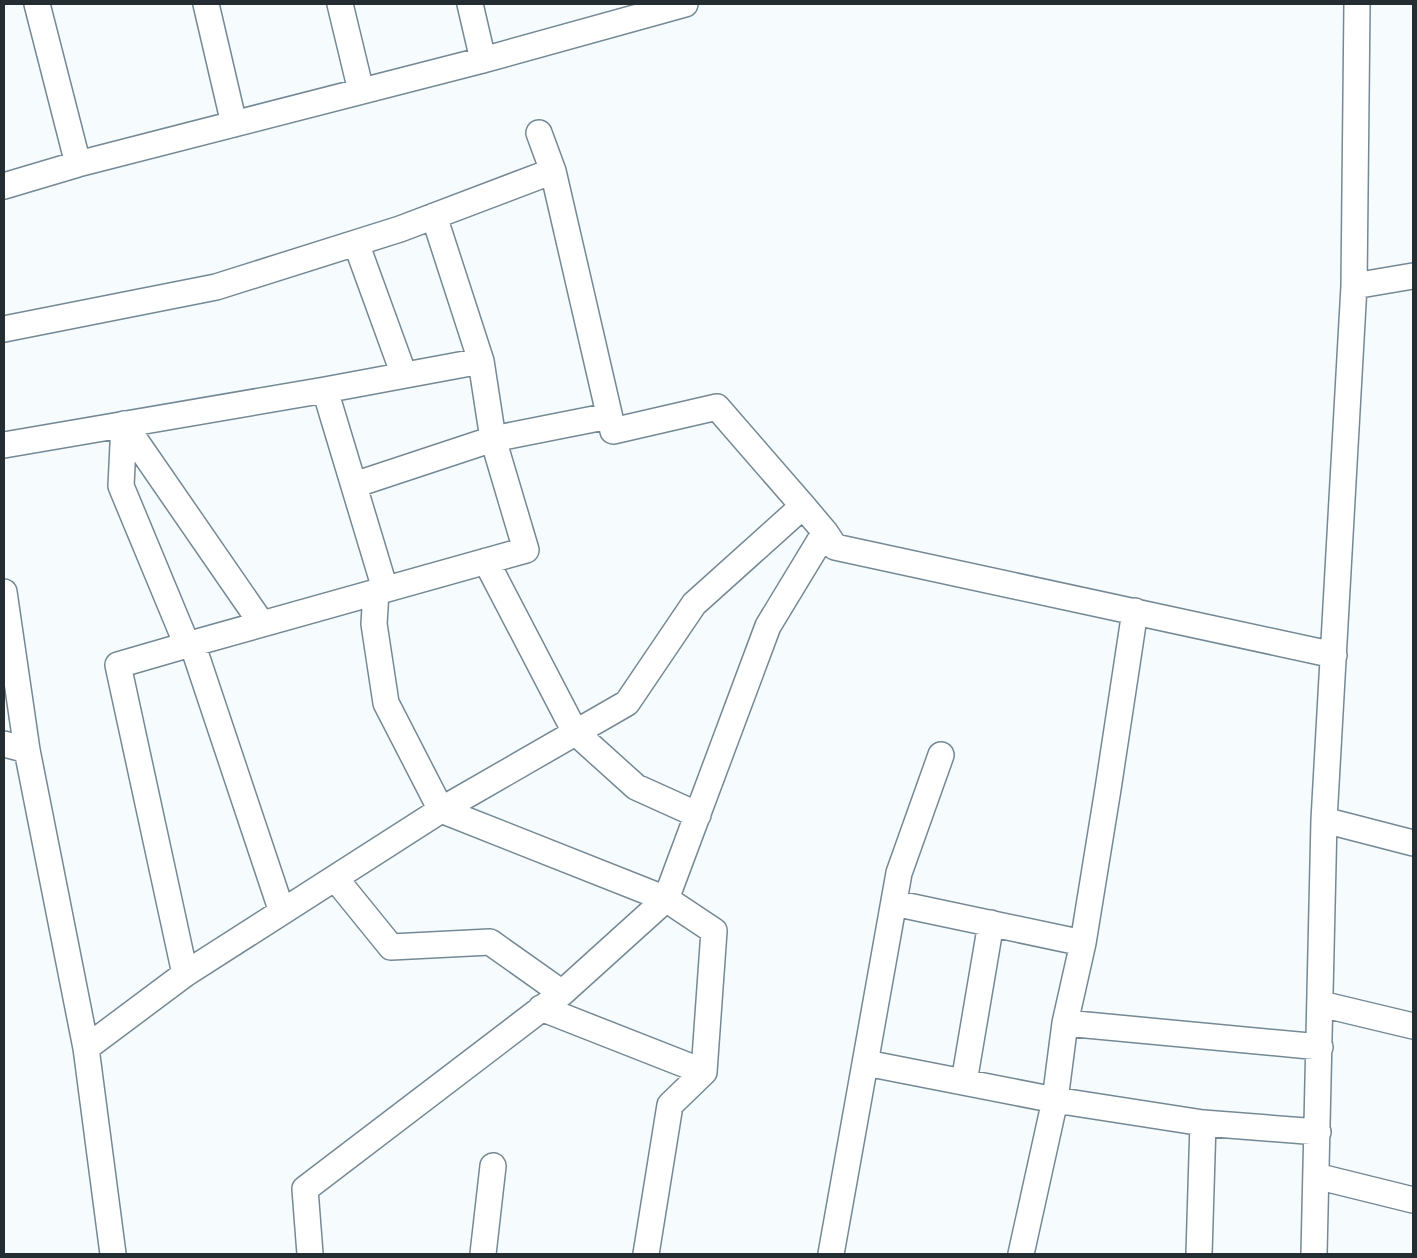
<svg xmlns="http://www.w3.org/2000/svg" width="1417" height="1258" font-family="'Titillium Web',sans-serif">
  <rect width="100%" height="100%" fill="#f6fbfe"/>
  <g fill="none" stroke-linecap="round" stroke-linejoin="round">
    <defs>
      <path id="street" d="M37,4l41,160
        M206,4l28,120
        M340,4l21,87
        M470,4l13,56
        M539,133l14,38 60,260 104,-24 86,99 22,26 10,15 499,108
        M4,186l74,-22 405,-104 202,-56
        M356,243l48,132
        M1354,286l59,-10
        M4,329l212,-42 184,-58 153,-58
        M325,390l60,199
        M124,424l138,200
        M124,424l-3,62 66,159
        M4,445l321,-55 156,-29
        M354,485l139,-46 116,-23
        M486,561l89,171 61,55 62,28
        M4,592l23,158 59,298 27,206
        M376,592l-2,32 12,79 55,107 186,-107 67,-99 109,-98
        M192,643l90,269
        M4,744l23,6
        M1324,820l89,23
        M335,878l56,69 99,-5 72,51
        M894,903l189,40
        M185,974l-67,-309 69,-20 339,-95 -33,-111 -12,-78 -47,-145
        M1321,1004l92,22
        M541,1008l163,64
        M1065,1023l255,24
        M86,1048l99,-74 256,-164 225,89 48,32 -10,141 -34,33 -24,149
        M866,1063l189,37 148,23 115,9
        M964,1082l27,-159
        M1316,1176l97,24
        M310,1254l-5,-65 257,-196 104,-94 102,-273 57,-94
        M483,1254l10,-88
        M831,1254l68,-381 42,-118
        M1021,1254l34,-154 10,-77 18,-80 25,-154 27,-178
        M1199,1254l4,-131
        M1314,1254l10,-434 30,-534 3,-282"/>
    </defs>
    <use href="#street" stroke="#748995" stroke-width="28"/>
    <use href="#street" stroke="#fff" stroke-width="25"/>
  </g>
  <rect width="1417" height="1258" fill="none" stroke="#242d32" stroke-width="10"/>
</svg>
